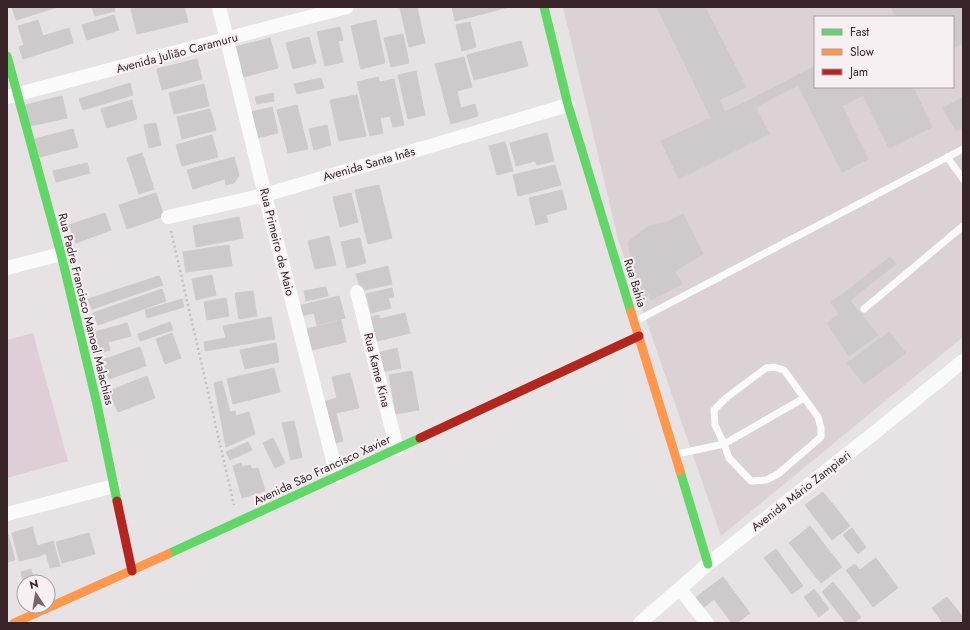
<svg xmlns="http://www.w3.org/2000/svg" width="970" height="630" font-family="Jost,sans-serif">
  <rect width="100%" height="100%" fill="#e7e2e4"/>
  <path fill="#dad2d5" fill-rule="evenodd" d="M563,7h400v330l-242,199 -103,-297zM815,17h138v70h-138z"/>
  <path fill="#dfcdd8" d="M33,333l35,128 -61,17v-138z"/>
  <path fill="#cec9cb" stroke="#cfcbcd" d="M12,7h46l-42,13z
    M92,7h22l1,4 -20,5z
    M138,7h46l4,15 -51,12 -6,-25z
    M406,7h11l8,36 -16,4 -9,-39z
    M452,7h57l-54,14z
    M657,7h48l41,80 -27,13 6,12 27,-13 17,35 -90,45 -18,-38 50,-23z
    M891,7h72v36l-10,5v-31h-58z
    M114,15l5,15 -32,10 -5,-15z
    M38,20l5,16 26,-8 4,15 -50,16 -4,-12 5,-2 -6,-19z
    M376,20l9,43 -24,6 -10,-43z
    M470,22l6,25 -14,4 -6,-26z
    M340,27l3,13 -5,1 5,21 -18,4 -8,-34z
    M403,34l6,29 -18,4 -7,-29z
    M309,37l7,26 -23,6 -7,-26z
    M270,38l8,30 -35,9 -8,-30z
    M521,41l7,25 -54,14 -7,-25z
    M464,57l8,30 -15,4 4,17 14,-4 3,12 -27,8 -16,-60z
    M197,59l5,20 -40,11 -5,-21z
    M815,66v21h64l-37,19 26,53 -26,13 -44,-87 -42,22 -4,-8z
    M416,71l9,44 -17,4 -10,-44z
    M378,77l3,11 -8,2 5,18 -14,3 -7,-29z
    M321,78l3,10 -27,6 -3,-10z
    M394,79l10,46 -11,2 -3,-11 -10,2 -7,-28 8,-2 -1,-6z
    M130,83l3,12 -50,15 -4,-11z
    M204,84l5,22 -35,8 -5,-21z
    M879,87h34l19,40 -43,21 -26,-53z
    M273,93l1,8 -17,3 -2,-7z
    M357,95l9,41 -27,5 -9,-41z
    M62,96l5,22 -37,8 -5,-21z
    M963,97v30l-7,4 -13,-23z
    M132,100l5,19 -30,9 -6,-19z
    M297,105l11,44 -20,4 -11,-43z
    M272,107l6,26 -21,5 -6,-26z
    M378,108l5,25 -13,3 -6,-25z
    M210,109l6,21 -34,9 -5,-22z
    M156,123l5,22 -12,3 -5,-23z
    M327,125l4,20 -17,5 -5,-21z
    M73,129l5,18 -38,10 -5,-18z
    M547,133l7,28 -17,4 -2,-4 -19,5 -6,-23z
    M212,135l6,22 -36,9 -6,-21z
    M505,142l8,29 -16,4 -8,-29z
    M142,153l12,36 -15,5 -12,-36z
    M234,157l5,18 -5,8 -8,2 -1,-6 -32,10 -6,-19z
    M87,163l3,10 -34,9 -3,-11z
    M555,165l6,20 -43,11 -5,-21z
    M379,185l13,53 -24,6 -13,-54z
    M562,190l5,19 -21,6 2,7 -12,3 -7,-27z
    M156,193l8,23 -37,13 -8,-24z
    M351,193l7,29 -18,5 -7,-30z
    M105,213l6,17 -35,13 -7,-18z
    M683,214l20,40 -28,17 7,13 -31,16 -2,-6 -3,2 -8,-2 -10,-52 19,-15 22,-6z
    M239,217l4,21 -47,9 -3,-21z
    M329,236l7,29 -21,4 -7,-28z
    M360,238l6,25 -19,5 -6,-26z
    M229,245l3,21 -46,6 -3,-20z
    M890,257l6,7 -46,36 -6,-7z
    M388,266l4,18 -31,7 -5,-17z
    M212,275l4,20 -20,5 -4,-21z
    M159,276l4,9 -71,24 -4,-10z
    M326,287l2,9 -22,5 -2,-10z
    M392,288l2,9 -6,1 3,10 -20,5 -5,-19z
    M162,289l4,12 -68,24 -5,-12z
    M253,291l4,25 -18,3 -4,-26z
    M844,293l34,42 -29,21 -22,-33 12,-9 -8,-12z
    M339,296l6,22 -28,7 -3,-12 -14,3 -2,-10z
    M226,298l3,18 -22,4 -3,-18z
    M182,299l2,8 -37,11 -2,-8z
    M405,313l5,20 -37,9 -6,-24 12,-3 1,4z
    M271,317l4,22 -70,12 -1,-9 22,-4 -3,-12z
    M341,320l5,22 -34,8 -5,-21z
    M170,322l3,8 -33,11 -2,-7z
    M127,323l4,13 -23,6 2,8 -13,4 -6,-21z
    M889,332l17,21 -42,31 -17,-21z
    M172,333l9,25 -16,6 -9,-25z
    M276,343l3,19 -34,7 -5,-19z
    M140,347l6,19 -37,13 -7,-19z
    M397,348l4,20 -20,4 -4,-19z
    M274,368l6,24 -47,12 -6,-25z
    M412,371l7,39 -23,4 -7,-39z
    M350,373l9,35 -23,5 7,28 -10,3 -10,-42 14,-4 -5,-21z
    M147,376l8,22 -37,14 -9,-21z
    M222,381l8,31 5,-1 1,5 13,-4 6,22 -29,13 -12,-64z
    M294,421l8,36 -11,3 -9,-37z
    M273,438l12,25 -10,5 -12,-25z
    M248,442l4,8 -22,10 -4,-8z
    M241,463l1,4 8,-2 2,4 6,-1 7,23 -23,7 -9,-32z
    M823,492l27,34 -18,14 -27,-35z
    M810,526l32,41 -21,16 -32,-40z
    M32,527l8,29 -21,5 -7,-28z
    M852,528l14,19 -8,7 -15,-19z
    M89,533l6,21 -33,9 -6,-21z
    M8,534l7,26 -8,2v-27z
    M53,541l7,25 -10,2 -4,-15 -6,3 -3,-10z
    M776,549l27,37 -11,8 -28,-36z
    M876,558l22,30 -25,19 -27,-37 9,-6 5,6z
    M31,569l3,13h-10v3l-3,-13z
    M723,577l27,36 -13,10h-5l-18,-24 -11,9 -8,-10z
    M833,582l28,35 -7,6h-8l-24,-31z
    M814,589l15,20 -10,8 -15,-20z
    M947,597l16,20v6h-20l-11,-15z"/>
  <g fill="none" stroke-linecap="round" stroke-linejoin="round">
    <path stroke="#c7c0c2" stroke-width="2.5" stroke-dasharray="2 3" stroke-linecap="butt" d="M171,231l63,274"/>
    <path stroke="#fbfbfb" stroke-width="7" d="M947,157l16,22
      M864,309l99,-83
      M636,321l327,-172
      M677,454l47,-10 5,14 22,23 15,-1 12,-6 43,-37v-9l-3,-11 -34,-47 -10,-3 -8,1 -40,30 -12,12 1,15 9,19 80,-46"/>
    <path stroke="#fbfbfb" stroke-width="14" d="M219,7l46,188 72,281
      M7,97l340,-90
      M168,217l97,-22 303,-90
      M7,268l54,-14
      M357,292l40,157
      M7,514l107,-28
      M680,589l27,34
      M640,623l68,-59 165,-130 90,-73"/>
    <path stroke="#63d668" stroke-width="9" d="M544,7l24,98 63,207
      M7,56l54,198 36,150 20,97
      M680,471l28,93
      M168,554l252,-116"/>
    <path stroke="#ff974d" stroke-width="9" d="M631,312l49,159
      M14,623l154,-69"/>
    <path stroke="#b3261e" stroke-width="9" d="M420,438l219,-102
      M117,501l15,70"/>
  </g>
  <g text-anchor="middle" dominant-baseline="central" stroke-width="4" stroke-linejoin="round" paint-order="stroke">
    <g font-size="12" fill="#372328" stroke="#f6f0f3">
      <text transform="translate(177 53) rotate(-15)">Avenida Julião Caramuru</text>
      <text transform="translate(369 164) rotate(-16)">Avenida Santa Inês</text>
      <text transform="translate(277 242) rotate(76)">Rua Primeiro de Maio</text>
      <text transform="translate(635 283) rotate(73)">Rua Bahia</text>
      <text transform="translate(86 309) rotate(76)">Rua Padre Francisco Manoel Malachias</text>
      <text transform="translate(377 370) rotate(76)">Rua Kame Kina</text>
      <text transform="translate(322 470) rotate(-25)">Avenida São Francisco Xavier</text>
      <text transform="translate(801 491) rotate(-38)">Avenida Mário Zampieri</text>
    </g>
  </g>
  <rect width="970" height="630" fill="none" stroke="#372328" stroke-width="16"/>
  <rect x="814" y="16" width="140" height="72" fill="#f6f0f3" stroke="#aa9ea2"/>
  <rect x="822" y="29" width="20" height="6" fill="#63d668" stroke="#aa9ea2"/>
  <text x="850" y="36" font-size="12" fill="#372328">Fast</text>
  <rect x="822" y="49" width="20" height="6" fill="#ff974d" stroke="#aa9ea2"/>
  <text x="850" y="56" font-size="12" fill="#372328">Slow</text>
  <rect x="822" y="69" width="20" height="6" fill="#b3261e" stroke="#aa9ea2"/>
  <text x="850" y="76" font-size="12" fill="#372328">Jam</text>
  <g transform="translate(36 594) rotate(348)"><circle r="19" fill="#f6f0f3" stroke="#aa9ea2"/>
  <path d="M0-3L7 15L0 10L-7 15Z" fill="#75666a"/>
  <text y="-6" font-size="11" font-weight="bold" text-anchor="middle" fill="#372328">N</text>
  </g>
</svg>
